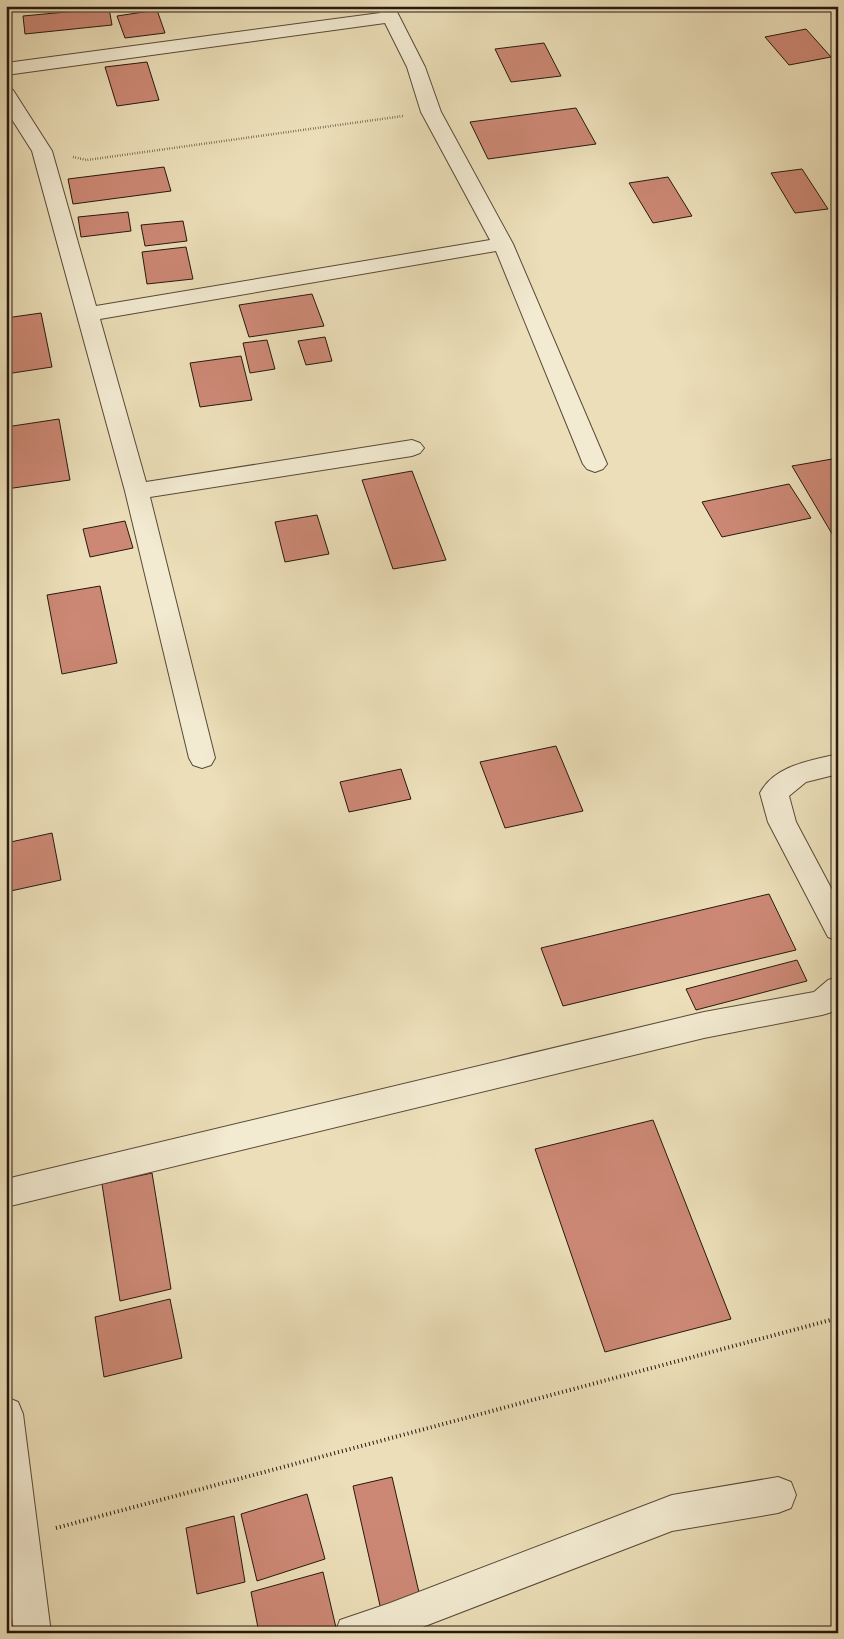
<svg xmlns="http://www.w3.org/2000/svg" width="844" height="1639" font-family="'IM FELL English',serif">
  <rect width="100%" height="100%" fill="#ebdeb8"/>
  <filter id="stains"><feTurbulence type="fractalNoise" baseFrequency=".004" numOctaves="4"/><feColorMatrix values="0 0 0 0 .2 0 0 0 0 .09 0 0 0 0 .02 0 0 0 .5 -.17"/></filter>
  <radialGradient id="worn" r=".72"><stop offset=".6" stop-color="#630" stop-opacity="0"/><stop offset="1" stop-color="#630" stop-opacity=".3"/></radialGradient>
  <path fill="#cc8875" stroke="#27190e" d="M109,8l3,17 -87,9 -2,-18z
    M157,10l8,23 -40,5 -8,-22z
    M806,29l25,28 -42,8 -24,-28z
    M544,43l17,33 -50,6 -16,-33z
    M147,62l12,38 -42,6 -12,-39z
    M576,108l20,36 -108,15 -18,-37z
    M164,167l7,24 -98,13 -5,-25z
    M802,169l26,40 -33,4 -24,-40z
    M668,177l24,39 -39,7 -24,-40z
    M128,212l3,19 -50,6 -3,-20z
    M183,221l4,20 -42,5 -4,-21z
    M186,247l7,32 -46,5 -5,-32z
    M312,294l12,32 -75,11 -10,-32z
    M41,313l11,54 -46,7v-56z
    M325,337l7,24 -26,4 -8,-24z
    M267,340l8,29 -25,4 -7,-30z
    M241,356l11,44 -52,7 -10,-44z
    M59,419l11,61 -64,9v-62z
    M838,458v86l-46,-78z
    M412,471l34,89 -53,9 -31,-89z
    M789,484l22,34 -89,19 -20,-35z
    M317,515l12,39 -44,8 -10,-40z
    M125,521l8,27 -43,9 -7,-28z
    M100,586l17,77 -55,11 -15,-79z
    M556,746l27,65 -78,17 -25,-66z
    M401,769l10,30 -62,13 -9,-30z
    M52,833l9,47 -55,12v-49z
    M769,894l27,56 -233,56 -22,-58z
    M6,913l4,52 -4,1z
    M797,960l10,21 -111,29 -10,-21z
    M653,1120l78,199 -126,33 -70,-203z
    M152,1173l19,116 -51,12 -18,-117z
    M170,1299l12,59 -78,19 -9,-60z
    M392,1477l29,124 -40,9 -28,-124z
    M307,1494l18,65 -68,22 -16,-67z
    M234,1516l11,66 -48,12 -11,-66z
    M323,1572l14,60 -78,1 -8,-41z"/>
  <g fill="none" stroke-linecap="round" stroke-linejoin="round">
    <defs>
      <path id="street" d="M376,6h18l31,61 16,45 72,132 94,220 -4,5 -8,3 -8,-3 -4,-5 -87,-213 -396,68 46,163 266,-42 8,3 4,5 -4,5 -8,3 -262,41 65,261 -4,7 -9,3 -9,-3 -4,-7 -64,-267 -93,-340 -26,-41v-22l7,2 39,61 44,155 394,-66 -69,-128 -14,-45 -22,-44 -379,52v-12l374,-50z
        M838,754v20l-32,8 -17,14 7,26 42,79v40l-10,-4 -60,-115 -8,-29c15,-28 50,-32 78,-39z
        M838,977v30l-6,5 -10,3 -118,23 -698,169v-28l698,-167 110,-20 14,-12z
        M6,1397l12,5 5,12 28,219h-37l-8,-70z
        M778,1477l13,5 5,13 -5,13 -13,5 -106,18 -265,102h-72l5,-13 50,-17 282,-108z"/>
    </defs>
    <use href="#street" stroke="#584a38" stroke-width="2"/>
    <path stroke="#27190e" stroke-width="2.5" stroke-dasharray="0.5 2" stroke-linecap="butt" d="M73,157l14,3 316,-44"/>
    <path stroke="#27190e" stroke-width="4" stroke-dasharray="1 3" stroke-linecap="butt" d="M56,1528l782,-210"/>
    <use href="#street" fill="#f2ead1" fill-rule="evenodd"/>
  </g>
  <rect width="844" height="1639" fill="none" stroke="#ebdeb8" stroke-width="25"/>
  <rect x="8" y="8" width="829" height="1624" fill="none" stroke="#27190e" stroke-width="2.5"/>
  <rect x="12" y="12" width="819" height="1614" fill="none" stroke="#27190e"/>
  <rect width="100%" height="100%" filter="url(#stains)"/>
  <rect width="100%" height="100%" fill="url(#worn)"/>
</svg>
